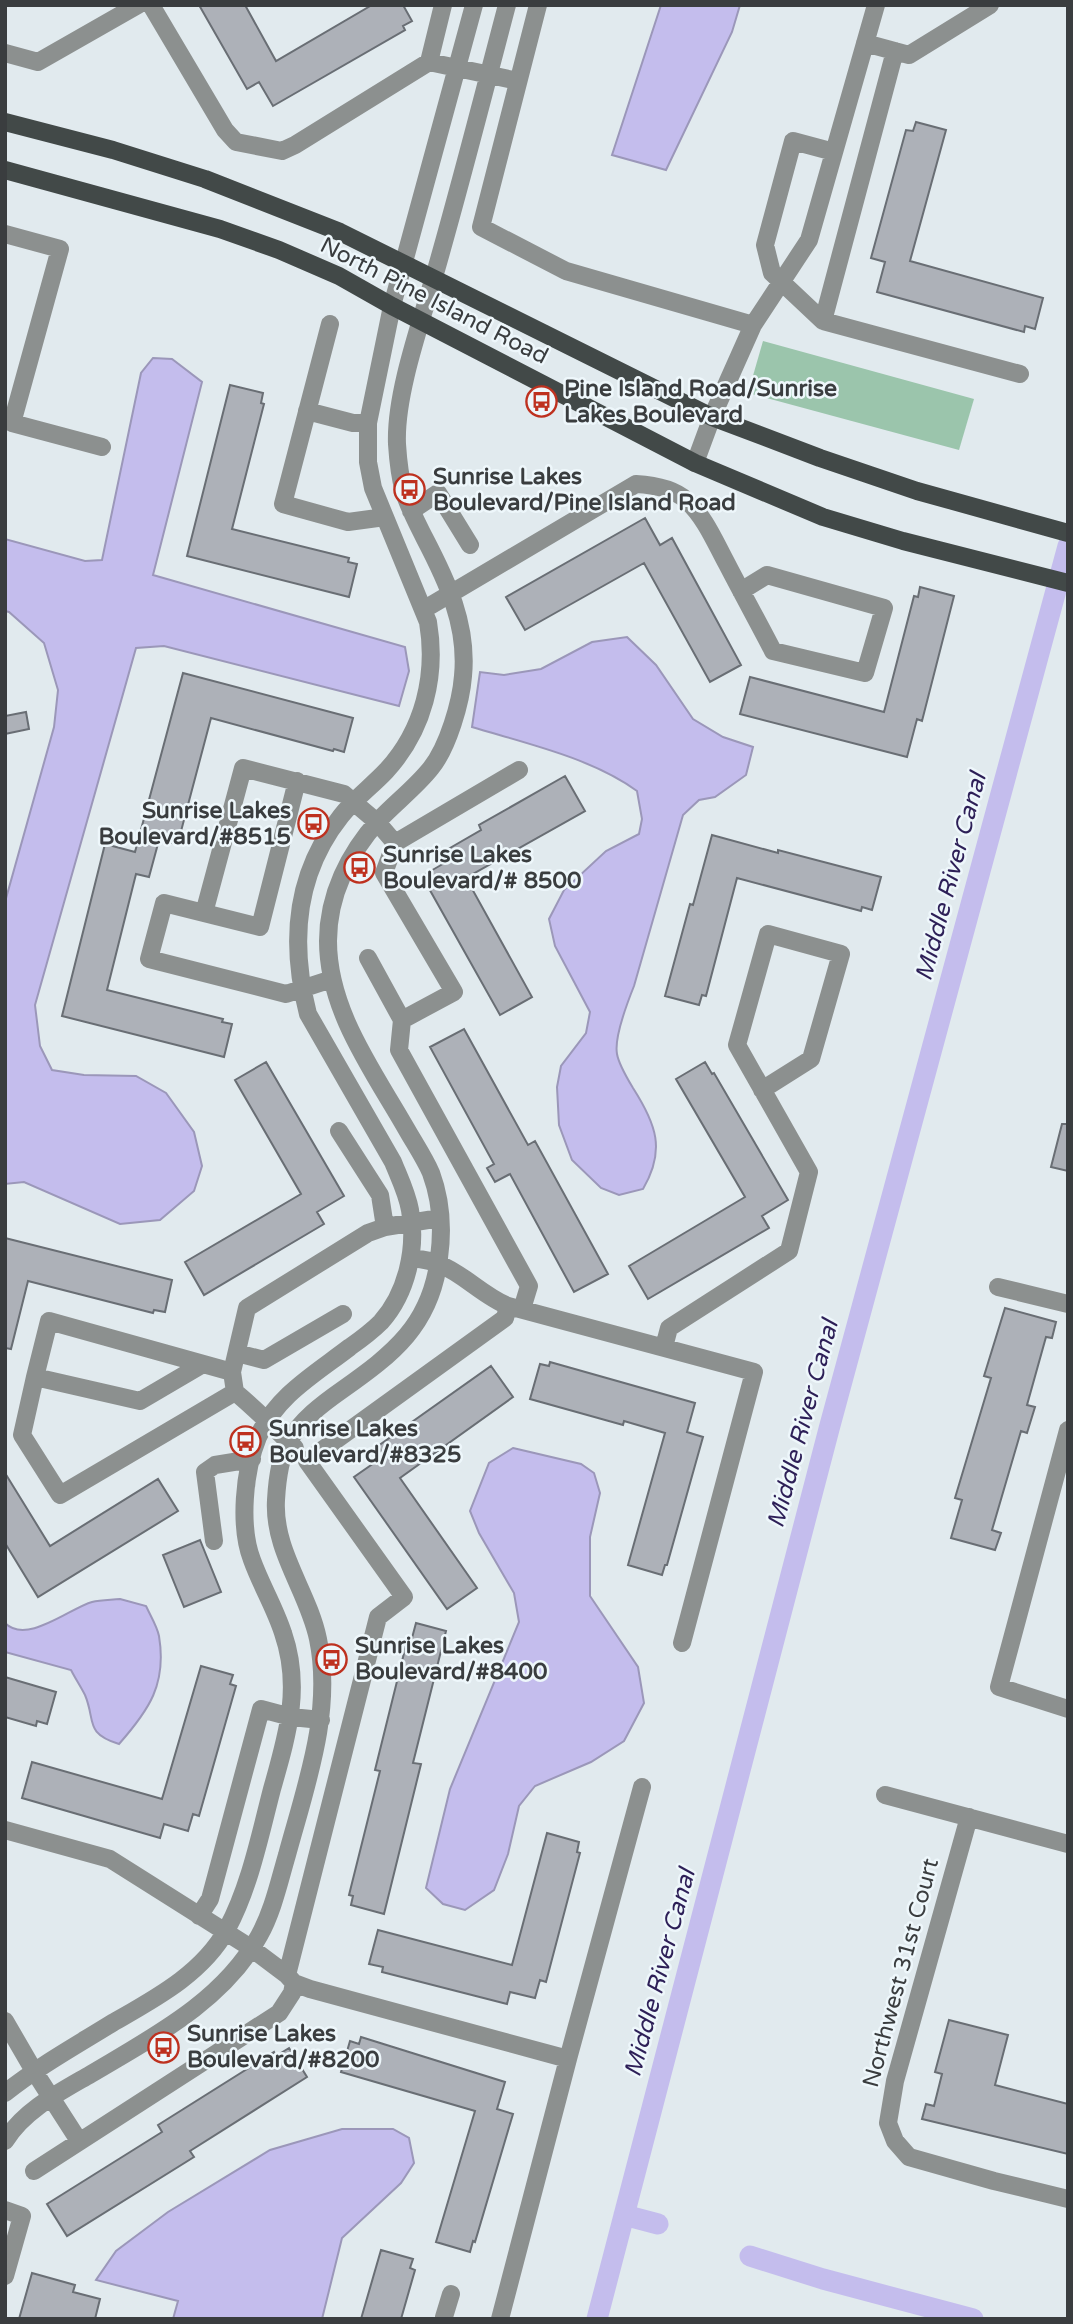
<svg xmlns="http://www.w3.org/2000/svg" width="1073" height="2324" font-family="'Varela Round',sans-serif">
  <rect width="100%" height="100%" fill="#e1eaee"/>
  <path fill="#9bc5ac" d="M763,341l211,58 -15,51 -211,-57z"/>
  <path fill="#c4bded" stroke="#9b97b9" stroke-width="2" d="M661,5h79l-8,27 -66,138 -54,-15z
    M153,358l19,1 30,23 -49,193 252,72 4,24 -10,35 -235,-60 -28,2 -101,357 5,41 12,24 32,5 52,1 30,17 28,39 8,34 -8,25 -34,29 -40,4 -96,-42 -19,2v-282l49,-175 4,-37 -14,-47 -35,-31 -4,-1v-72l80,22 17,-1 39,-187z
    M627,637l29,28 37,54 30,18 30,10 -7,28 -31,22 -16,3 -16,15 -49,171c-6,15 -20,52 -17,68 2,11 10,24 16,34 23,36 33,62 10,101l-24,6 -18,-7 -29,-28 -13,-35 -2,-38 4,-21 25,-33 4,-21 -35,-66 -6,-27 15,-29 42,-39 33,-17 3,-15 -5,-28c-45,-33 -112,-48 -165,-64l8,-55 24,3 37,-6 51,-27z
    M513,1448l68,16 13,9 6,20 -10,44v59l48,71 6,36 -20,38 -33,21 -56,24 -16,20 -11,48 -14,36 -29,20 -22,-6 -17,-16 24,-99 69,-167 -5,-29 -35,-60 -9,-22 19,-48z
    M120,1599l26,7c4,9 11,20 13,30 8,48 -10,74 -40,108 -35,-11 -23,-23 -34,-49 -4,-8 -10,-17 -14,-25l-66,-18v-29c22,22 65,-15 87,-21 9,-2 19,-2 28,-3z
    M342,2129h51l16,9 5,25 -13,20 -59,55 -20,81h-149l5,-18 -82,-21 20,-29 52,-39 102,-62z"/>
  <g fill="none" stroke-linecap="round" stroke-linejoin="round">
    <path stroke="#c4bded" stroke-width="21" d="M624,2215l34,9
      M750,2256l73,23 150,40
      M597,2319l232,-890 239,-883"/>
  </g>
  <path fill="#adb1b8" stroke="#696e74" stroke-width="2" d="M199,5h46l31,56 96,-56h31l9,16 -9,5 2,4 -132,76 -14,-24 -12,7z
    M916,122l30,8 -36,131 133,37 -8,31 -10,-3 -1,6 -147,-40 8,-30 -14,-4 35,-128 7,1z
    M230,385l33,8 -2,10 3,1 -32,125 117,29 -1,4 9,2 -8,33 -162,-41z
    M645,518l15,27 12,-7 69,127 -31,17 -66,-119 -119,67 -19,-33z
    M920,587l34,9 -32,125 -5,-2 -10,38 -167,-43 10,-37 134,35 30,-116 4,1z
    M183,673l170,45 -9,34 -10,-3 -1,2 -122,-33 -31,117 -6,-2 -2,10 -13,-3 -10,37 -13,-3 -29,116 116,29 -1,3 10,2 -8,33 -162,-41 43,-172 30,8z
    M26,712l3,17 -24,5v-18z
    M565,776l20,35 -119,67 66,119 -32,18 -78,-139 26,-15 -5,-9 38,-22 -2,-5z
    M712,835l66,18v-3l103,27 -9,33 -10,-3 -1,4 -124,-33 -31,118 -4,-1 -3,10 -34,-9 25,-92 3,1z
    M464,1029l64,116 7,-4 73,133 -34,18 -64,-118 -15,8 -8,-14 7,-4 -64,-117z
    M266,1062l78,134 -27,16 7,12 -120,71 -19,-33 116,-68 -66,-114z
    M705,1062l7,12 2,-1 74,127 -26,16 7,12 -121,71 -19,-33 116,-69 -69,-118z
    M1062,1124h6v47l-17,-4z
    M5,1238l167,42 -7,32 -11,-2 -1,3 -125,-32 -17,68 -6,-1z
    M1005,1308l51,14 -4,16 -6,-1 -19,68 8,2 -8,26 -6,-2 -29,99 9,3 -6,17 -44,-12 11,-38 -7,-2 36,-120 -7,-2z
    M550,1362l145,41 -8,29 16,5 -36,128h-2l-3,10 -34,-10 37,-132 -41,-12 -1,4 -93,-26 10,-35 9,2z
    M491,1366l22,31 -113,81 77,110 -30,21 -93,-132 30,-21 -6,-10z
    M5,1473l45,73 108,-67 20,32 -140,86 -33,-54z
    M200,1540l21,52 -37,15 -21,-52z
    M416,1623l30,8 -33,132 8,1 -37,150 -33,-9 2,-9 -4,-1 31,-124 -5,-1 33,-133 4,1z
    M201,1666l32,9 -3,9 6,2 -37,130 -6,-2 -5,17 -24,-7 -4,14 -138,-40 10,-36 130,37z
    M5,1677l51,15 -9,32 -10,-3 -1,5 -31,-9z
    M547,1833l32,9 -2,10 3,1 -34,129 -6,-2 -5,18 -25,-6 -3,12 -125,-32 1,-5 -14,-3 9,-34 134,35z
    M949,2020l59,15 -13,50 73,19v50l-146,-35 4,-15 8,2 8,-32 -7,-2z
    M361,2037l144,45 -8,27 16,5 -38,128 -2,-1 -3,11 -34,-10 39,-131 -134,-39 9,-31 9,3z
    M289,2048l18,29 -117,74 4,6 -127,79 -20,-32 115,-72 -4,-7 116,-73 2,4z
    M381,2250l32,9 -3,9 5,2 -14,49h-40z
    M32,2273l43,12 -2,7 27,7 -5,20h-76z"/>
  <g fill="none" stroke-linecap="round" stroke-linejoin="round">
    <path stroke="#8c908f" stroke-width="18" d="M151,5l74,125 11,12 46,9 13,-6 134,-83
      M443,5l-14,57 89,19
      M538,5l-57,222 85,44 187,54
      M865,43l44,12 81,-50
      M895,51l-72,270 197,53
      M5,53l33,9 100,-57
      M5,234l55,15 -48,174 90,24
      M823,321l-51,-48 -7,-28 28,-104 41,11
      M330,324l-47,180 65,18 37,-5
      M307,411l46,12h15
      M695,463l17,-46 41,-92 56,-85 67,-235
      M411,511l27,-18 32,52
      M423,610l213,-126c17,1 37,4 50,16 19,17 29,42 41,64 15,29 31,58 46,87l92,22 19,-65 -117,-33 -26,16
      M297,781l-37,146 -56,-14 39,-145 101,26 33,28 18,21 124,-73
      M395,843l-11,30 70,119 -52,28 -3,30 130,236 -7,23
      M204,913l-40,-10 -15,56 137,35 46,-15
      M368,958l34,62
      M339,1131l41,64 5,32 55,-9
      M411,1258c9,1 20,2 28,6 25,10 44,32 69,42l246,66 -72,271
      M998,1287l70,17
      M664,1347l5,-19 120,-77 20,-79 -72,-127 31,-111 73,20 -30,105 -49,31
      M237,1353l27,7 79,-46
      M203,1364l-63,37 -105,-24 14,-56 183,51
      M35,1377l-13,58 38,60 175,-103
      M1068,1430l-69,257 69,22
      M295,1448c-20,-19 -39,-39 -60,-56l-3,-20 15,-64 121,-75 17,-6
      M214,1541l-9,-69 10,-7 37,-6
      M885,1795l183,49
      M969,1817l-74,264 -7,42 7,18 14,16 85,24 74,18
      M5,1830l105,29 141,89 36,27 91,-358 26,-20 -97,-136 198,-143 3,-12
      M199,1916l11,-17 51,-190 30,8 30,3
      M287,1975l7,8 16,6 258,70 74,-272
      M5,2021l29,50 45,70
      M5,2093c34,-27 72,-48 109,-71 42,-24 89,-49 113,-93 23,-43 33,-94 45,-140 15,-53 30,-101 11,-156 -8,-25 -22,-48 -31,-73 -13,-34 -8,-89 6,-123 19,-42 57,-63 92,-90 10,-7 22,-16 31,-25 26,-29 36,-74 29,-112 -3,-17 -11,-33 -17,-48l-85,-148c-18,-70 -14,-139 33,-198 13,-17 31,-30 45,-45 38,-41 51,-96 42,-149l-55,-134 -5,-26v-39l24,-117 82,-301
      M5,2141c19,-31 55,-49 86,-67 62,-37 132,-73 168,-138 14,-25 20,-54 28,-81 19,-70 46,-143 31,-216 -10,-48 -45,-88 -42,-139 1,-18 4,-43 13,-59 12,-21 33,-37 53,-51 51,-36 89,-65 97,-132 4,-29 2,-58 -8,-85 -6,-14 -16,-29 -24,-43 -33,-58 -79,-119 -79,-189 0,-46 21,-88 51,-121 17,-18 37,-33 52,-52 17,-21 30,-66 32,-92 5,-51 -16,-95 -39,-139 -7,-14 -15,-29 -20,-45 -4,-15 -6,-32 -7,-48 -2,-49 23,-119 37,-167 26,-90 49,-181 73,-272
      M34,2171l245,-158 13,-20 2,-10
      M5,2210l17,6 -17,60
      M444,2317l7,-23
      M500,2319l68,-260"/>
    <path stroke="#424948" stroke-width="18" d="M5,122l108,28 92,29 135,53 372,185 108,41 97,33 151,42
      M5,170l215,59 59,21 60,26 53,30 303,157 128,54 80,24 165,42"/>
  </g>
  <defs>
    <symbol id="bus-ring" viewBox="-11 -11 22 22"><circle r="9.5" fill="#eef7fb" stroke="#be311f" stroke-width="1.5"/><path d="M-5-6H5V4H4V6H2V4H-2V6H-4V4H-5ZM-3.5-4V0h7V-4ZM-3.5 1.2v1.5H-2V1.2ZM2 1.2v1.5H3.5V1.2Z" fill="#be311f"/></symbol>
  </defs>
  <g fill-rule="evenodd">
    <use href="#bus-ring" x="524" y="384" width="35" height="35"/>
    <use href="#bus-ring" x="392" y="472" width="35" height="35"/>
    <use href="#bus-ring" x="296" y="806" width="35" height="35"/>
    <use href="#bus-ring" x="342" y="850" width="35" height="35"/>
    <use href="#bus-ring" x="228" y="1424" width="35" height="35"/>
    <use href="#bus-ring" x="314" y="1642" width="35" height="35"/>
    <use href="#bus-ring" x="146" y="2030" width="35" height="35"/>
  </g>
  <g text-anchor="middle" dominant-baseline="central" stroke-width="5" stroke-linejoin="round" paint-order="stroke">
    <g font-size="23" fill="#3a3d3f" stroke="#eef7fb">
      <text transform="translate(434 301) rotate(27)">North Pine Island Road</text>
      <text transform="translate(901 1973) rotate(-75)">Northwest 31st Court</text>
    </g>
    <g font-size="23" font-weight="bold" fill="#3a3d3f" stroke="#eef7fb" text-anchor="start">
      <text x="564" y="389">Pine Island Road/Sunrise<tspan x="564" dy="26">Lakes Boulevard</tspan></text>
      <text x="433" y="477">Sunrise Lakes<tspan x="433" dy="26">Boulevard/Pine Island Road</tspan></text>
      <text x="291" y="811" text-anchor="end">Sunrise Lakes<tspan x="291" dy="26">Boulevard/#8515</tspan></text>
      <text x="383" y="855">Sunrise Lakes<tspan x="383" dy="26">Boulevard/# 8500</tspan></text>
      <text x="269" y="1429">Sunrise Lakes<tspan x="269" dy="26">Boulevard/#8325</tspan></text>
      <text x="355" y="1646">Sunrise Lakes<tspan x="355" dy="26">Boulevard/#8400</tspan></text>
      <text x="187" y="2034">Sunrise Lakes<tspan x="187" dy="26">Boulevard/#8200</tspan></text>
    </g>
    <g font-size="24" font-style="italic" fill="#2d1f57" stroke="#eef7fb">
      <text transform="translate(951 877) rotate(-75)">Middle River Canal</text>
      <text transform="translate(803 1424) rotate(-75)">Middle River Canal</text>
      <text transform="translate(660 1973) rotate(-75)">Middle River Canal</text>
    </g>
  </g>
  <rect width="1073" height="2324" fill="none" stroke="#3a3d3f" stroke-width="14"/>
</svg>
